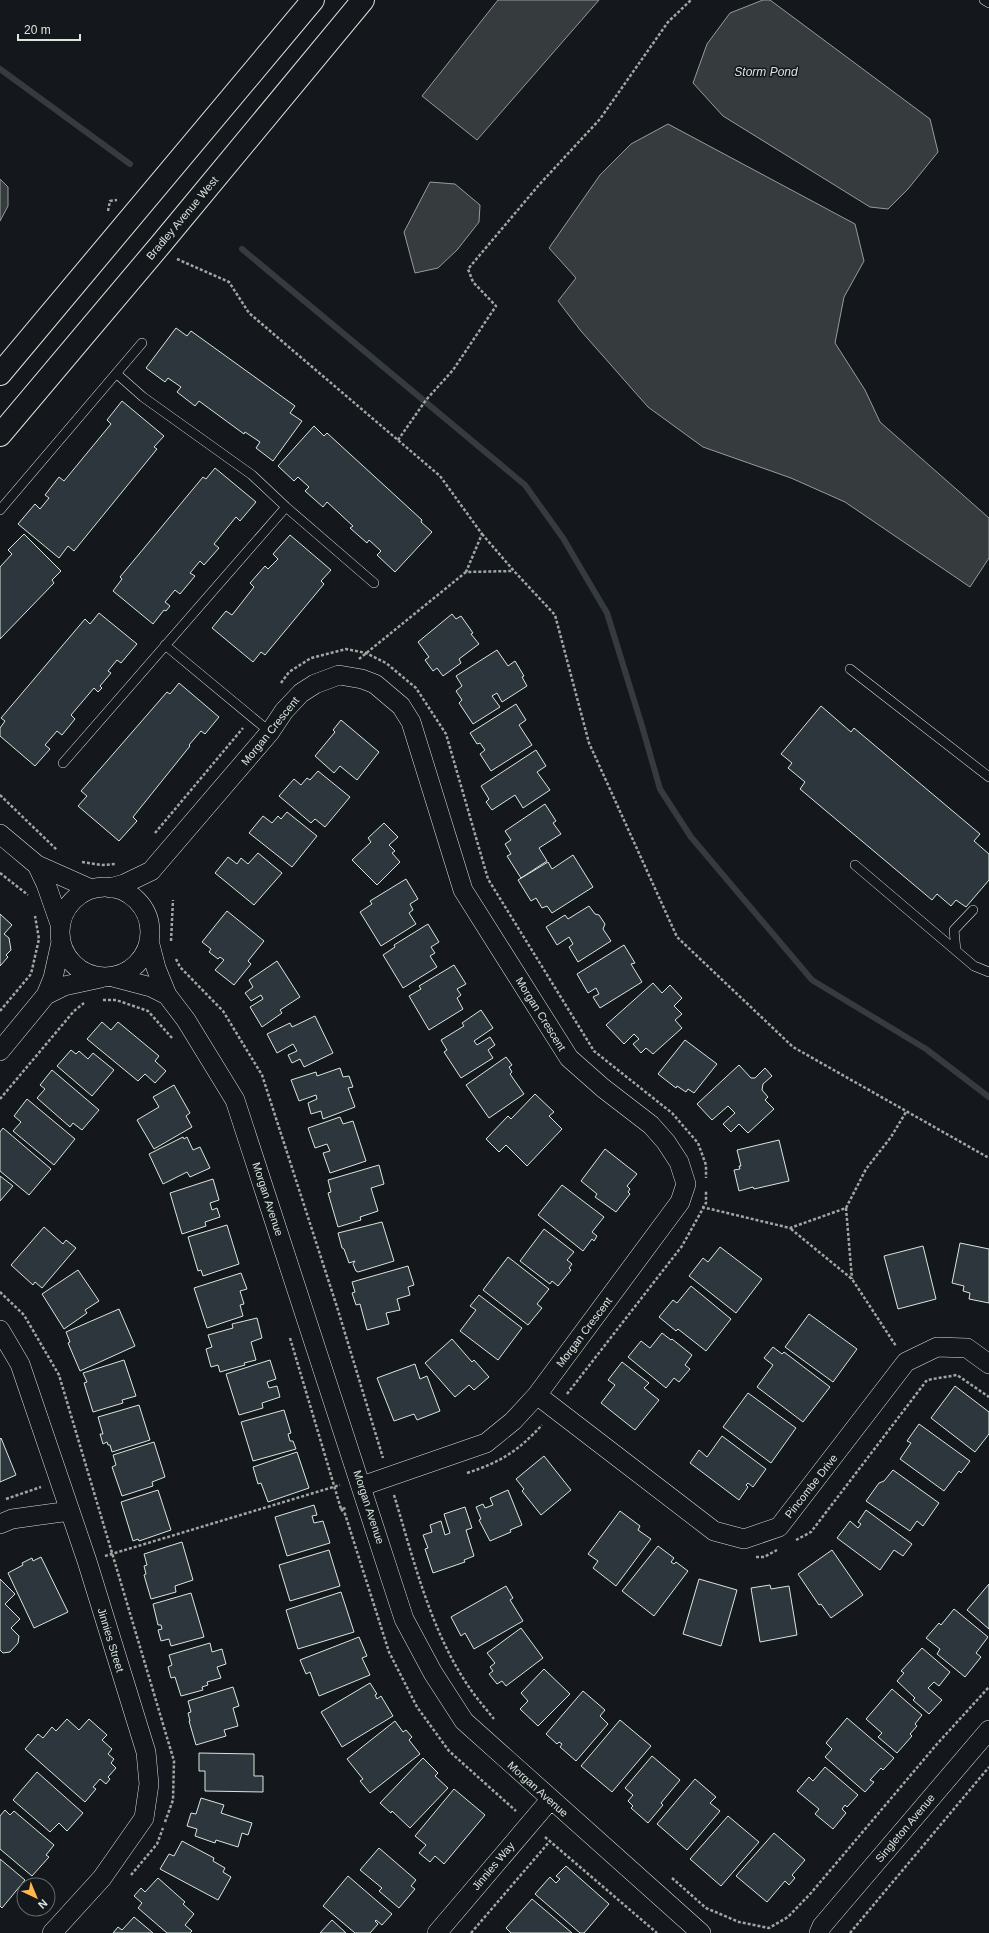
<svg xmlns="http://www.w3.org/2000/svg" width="989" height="1933" font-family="Arial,sans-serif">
  <rect width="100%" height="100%" fill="#14181c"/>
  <path fill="#363b3e" stroke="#939e99" d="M498,0h101l-122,140 -55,-44z
    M763,0h7l160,119 8,33 -30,37 -20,20 -18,-2 -147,-91 -30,-33 14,-39 23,-31z
    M668,124l187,100 9,37 -20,36 -9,46 30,47 15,32 109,96v40l-19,29 -125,-85 -54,-24 -88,-31 -55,-40 -67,-76 -23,-30 18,-23 -27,-30 51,-73 31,-31z
    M0,179l8,8v19l-8,15z
    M430,182l25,2 25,21 -1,17 -22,28 -19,18 -23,5 -11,-41z"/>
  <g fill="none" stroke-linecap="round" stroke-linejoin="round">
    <path stroke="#363b3e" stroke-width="6" d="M0,69l130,95
      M242,249l283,236 38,53 44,75 35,113 18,63 31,48 121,143 114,69 63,48"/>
  </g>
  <path fill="#2c363c" stroke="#d8e6dc" d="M176,328l11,8 4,-5 104,75 -5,7 12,8 -29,40 -17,-13 4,-6 -15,-10 -1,2 -45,-33 -4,5 -18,-14 4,-5 -13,-9 -3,4 -19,-14z
    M122,401l42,35 -10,11 3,2 -83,102 -6,-5 -9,12 -41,-34 17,-20 5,5 9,-11 -4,-3 14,-18 5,4 47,-57 -4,-4z
    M314,426l10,10 3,-3 95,87 -1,2 11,10 -37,40 -18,-17 4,-4 -12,-11 -2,3 -17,-15 3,-2 -26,-24 -4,5 -18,-16 4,-4 -11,-10 -4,4 -16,-15z
    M215,468l41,34 -16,19 -4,-4 -22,27 5,4 -15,17 -4,-4 -10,12 5,3 -15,18 -5,-4 -10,12 5,4 -4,5 -2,-1 -11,14 -40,-33 9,-12 -2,-2 83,-100 3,2z
    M24,534l37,37 -9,9 2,3 -54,56v-72l12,-13 -4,-4z
    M290,535l41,35 -10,11 3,3 -59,71 -4,-3 -8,10 -41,-34 14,-17 6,4 22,-28 -4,-4 15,-17 3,3 10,-10 -5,-5z
    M99,613l38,31 -16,19 -4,-3 -9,11 3,2 -11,13 2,2 -4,4 -4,-4 -23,27 4,4 -13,16 -5,-4 -12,14 5,4 -15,17 -35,-30v-8l5,-7 -4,-3 84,-99 5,5z
    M452,614l4,5 5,-3 12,17 -2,1 8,10 -20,15 2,4 -18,13 -6,-8 -4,3 -8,-11 4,-3 -11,-15z
    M497,650l11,16 7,-5 9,15 -2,1 5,9 -25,16 -5,-9 -5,3 8,11 -27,17 -14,-21 3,-3 -6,-9 6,-5 -6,-10z
    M179,683l40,34 -14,17 -4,-3 -12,14 1,1 -57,71 4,4 -18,20 -41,-35 9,-10 -6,-5 86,-99 3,2z
    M516,704l10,16 -7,5 13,20 -41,26 -11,-17 5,-4 -5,-7 -3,1 -7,-11z
    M821,706l30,26 3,-4 126,106 -6,7 15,13v26l-23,27 -10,-7 -5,6 -14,-12 -5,6 -132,-111 5,-7 -17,-14 4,-5 -11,-9z
    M341,720l38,32 -22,28 -17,-14 -6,7 -19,-17 20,-24 -2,-2z
    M536,750l10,16 -9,6 13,18 -27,18 -8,-13 -23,15 -6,-8 3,-3 -8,-13z
    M318,771l32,26 -25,30 -10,-8 -4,4 -32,-27 15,-17 7,6 6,-7 3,2z
    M545,804l11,17 -3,2 8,11 -22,14 8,13 -26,17 -14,-22 4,-2 -6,-10 6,-4 -6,-9z
    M287,812l30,24 -25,31 -43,-34 14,-17 9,7 6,-7 3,3z
    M384,823l14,14 -9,8 6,6 -3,2 8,9 -23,23 -25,-25 19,-18 -3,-4z
    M258,853l24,20 -28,32 -39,-32 13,-16 9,7 4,-6 7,6z
    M573,855l20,32 -41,26 -5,-7 -5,2 -6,-10 -5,3 -13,-21 30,-18 4,7z
    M406,879l12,20 -8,5 3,6 -4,3 7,11 -35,22 -21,-34 12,-8 -2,-3z
    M589,906l6,8 4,1 6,9 -2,5 8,12 -33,21 -9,-15 4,-3 -4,-7 -12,8 -11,-18 19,-12 3,4z
    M227,911l37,30 -16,20 3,3 -17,21 -19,-15 9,-10 -4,-3 -2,2 -9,-7 2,-3 -9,-7z
    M0,914l12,11 -8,9 5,4 2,12 -5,5 2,2 -8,9z
    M428,924l11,18 -8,5 4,6 -5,3 7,11 -34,21 -20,-33 12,-8 -1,-2z
    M624,945l11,18 -4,1 11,18 -42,26 -7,-11 6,-3 -3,-6 -8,5 -11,-19z
    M277,961l23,36 -20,13 2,3 -20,14 -12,-20 13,-8 -2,-4 -10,6 -6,-8 8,-6 -4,-7z
    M454,965l12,19 -9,5 4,6 -4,3 6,11 -34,21 -20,-34 12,-7 -2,-3z
    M653,983l9,10 8,-8 12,13 -8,8 8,8 -7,6 7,8 -29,26 -7,-6 -5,5 -8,-9 6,-5 -5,-5 -10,10 -18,-19z
    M481,1010l12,18 -19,13 3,4 13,-8 5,8 -7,5 5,8 -32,20 -17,-26 3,-2 -6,-10 23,-14 -2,-3z
    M315,1016l18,37 -29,14 -4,-8 -8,4 -4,-8 9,-4 -4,-7 -16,9 -10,-19 23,-11 2,4z
    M102,1022l9,8 7,-8 41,34 -4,5 11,10 -11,12 -10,-9 -7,7 -51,-42z
    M685,1040l32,24 -23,29 -6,-4 -2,3 -9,-6 -1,2 -18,-14z
    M71,1050l5,4 3,-3 9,8 5,-6 21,17 -22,26 -35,-30z
    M506,1057l6,8 -3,2 3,5 -2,2 14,20 -35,24 -23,-33z
    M739,1065l12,13h4l10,-10 7,8 -9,8 -1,6 6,7 -3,3 9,9 -26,24 -9,-9 -8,8 -8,-8 12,-11 -7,-7 -16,14 -15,-16z
    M340,1068l3,9 6,-1 4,11 -5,1 7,19 -32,12 -2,-8 -10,3 -3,-11 9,-4 -1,-4 -17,6 -8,-21 25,-8 1,4z
    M52,1070l47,40 -17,20 -9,-7 -3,4 -33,-29 8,-9 -5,-4z
    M174,1085l16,28 -4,3 6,11 -38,22 -17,-29 22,-13 -6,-10z
    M535,1094l19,18 -5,4 13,13 -35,37 -21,-21 -7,7 -13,-13 22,-23 3,3z
    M27,1099l48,40 -21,26 -41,-34 8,-9 -7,-6z
    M340,1117l3,7 10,-3 13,40 -36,12 -7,-20 7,-2 -3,-7 -12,4 -7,-20z
    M3,1128l48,41 -22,26 -29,-24v-39z
    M183,1137l1,2 3,-2 6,13 7,-3 10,21 -20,9 -3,-5 -24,12 -14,-30z
    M779,1140l10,41 -35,8 -1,-2 -14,4 -5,-21 6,-1 -1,-3h2l-4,-16z
    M605,1149l32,25 -10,12 3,3 -2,3 2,2 -14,18 -21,-15 2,-3 -16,-13z
    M379,1165l5,19 -13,4 7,23 -18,6 1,3 -23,7 -10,-34 3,-1 -3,-12z
    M0,1176l13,10 -13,15z
    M213,1179l6,21 -9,3 2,7 5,-2 3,9 -15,5 1,4 -24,8 -12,-41z
    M562,1185l42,32 -12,15 5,4 -3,5 -2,-2 -9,12 -45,-36z
    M382,1222l12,39 -36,11 -2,-1 -3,-7 2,-3 -6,2 -5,-14 -2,-1 -4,-15z
    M227,1225l12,39 -36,12 -2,-6 -3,1 -10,-34z
    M44,1227l19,17 3,-4 10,8 -34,40 -7,-6 -2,3 -22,-20z
    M544,1229l30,23 -7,8 5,4 -3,4 2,2 -13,16 -6,-5 -2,3 -30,-23z
    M960,1243l29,6v54l-20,-4 1,-6 -7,-2 1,-5 -12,-3z
    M923,1246l13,53 -38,10 -14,-53z
    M720,1247l42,32 -26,34 -47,-37 14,-18 5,4z
    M508,1257l41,32 -12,15 5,4 -14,17 -45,-35z
    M408,1266l6,19 -6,2 2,8 -13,4 3,11 -14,3 3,11 -22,6 -7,-26 -4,1 -4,-12 3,-1 -3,-10z
    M78,1270l21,31 -14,9 2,3 -23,16 -22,-35z
    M241,1273l6,16 -7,2 4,13 -4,1 3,11 -36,12 -13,-40z
    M691,1286l40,33 -25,32 -28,-22 -2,2 -17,-14 14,-17 4,3z
    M479,1295l43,33 -24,32 -38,-29 16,-21 -6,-4z
    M119,1309l16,37 -55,25 -12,-28 2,-1 -4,-10z
    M809,1314l48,35 -24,33 -48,-35z
    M257,1318l5,20 -11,4 5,18 -12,3 1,2 -25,7 -2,-7 -7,2 -5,-18 6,-2 -4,-12 25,-7 -1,-4z
    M662,1333l9,7 1,-1 20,16 -7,10 5,4 -11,13 -5,-4 -8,10 -38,-31 13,-16 9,7z
    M452,1339l20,23 2,-2 15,17 -15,13 -5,-5 -14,12 -30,-34z
    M773,1347l9,7 2,-2 46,35 -27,35 -46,-35 16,-22 -9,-7z
    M124,1360l12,36 -14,4 1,3 -30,9 -9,-29 3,-1 -4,-9z
    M270,1360l6,19 -9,3 2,6 8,-2 3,11 -18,6 1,5 -24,7 -13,-41z
    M622,1362l27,21 -5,5 15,12 -24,30 -34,-27 14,-18 -7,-5z
    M415,1364l5,15 7,-3 13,35 -23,9 -3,-6 -20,7 -17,-43z
    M955,1386l34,26v22l-14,18 -44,-34z
    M748,1393l48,35 -25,35 -48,-36z
    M139,1405l11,35 -38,12 -2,-7h-2l-1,-3 -4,2 -3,-10h3l-5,-17z
    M284,1410l7,23 -3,1 2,7h3l3,8 -43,12 -12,-39z
    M919,1424l51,37 -9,12 -2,-2 -15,20 -44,-32 11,-16 -4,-2z
    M722,1436l44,33 -13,18 -5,-4 -2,2 2,2 -9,13 -49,-37 9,-13 8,7z
    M1,1438l15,37 -16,7v-43z
    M154,1442l11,35 -13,5 1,4 -31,10 -10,-29 4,-2 -3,-10z
    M297,1452l12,36 -41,14 -7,-19 -3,1 -5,-17z
    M544,1456l27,34 -30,25 -19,-24 2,-2 -8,-10z
    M893,1470l46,33 -16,23 -6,-5 -7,10 -44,-30 13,-18 5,-2z
    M158,1490l13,40 -32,11 -1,-2 -5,2 -12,-39z
    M508,1490l14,35 -12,5 1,2 -21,9 -11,-21 2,-1 -5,-12 7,-3 2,4 8,-3 -3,-7z
    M314,1505l3,10 -5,1 2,7 9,-2 7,22 -43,13 -12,-39z
    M465,1507l7,21 -6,2 8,26 -10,4 1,2 -32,11 -8,-24 3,-1 -5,-13 9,-3 -2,-7 11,-4 4,14 5,-2 -6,-19z
    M866,1510l46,34 -9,12 -9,-6 -14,20 -43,-32 13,-17 8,7 3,-4 -3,-2z
    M620,1511l20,15 -2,4 13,9 -35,47 -23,-18 5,-7 -10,-7z
    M182,1542l11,38 -18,6 1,6 -25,7 -7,-24 2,-1 -2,-8 3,-1 -3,-11z
    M658,1546l16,12 -3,4 3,2 2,-2 12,9 -34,45 -32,-25z
    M329,1550l11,36 -50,15 -11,-36z
    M832,1550l31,45 -32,23 -10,-14 -2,1 -21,-31z
    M41,1557l27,55 -34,16 -26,-55 15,-8 -1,-2 10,-5 1,3z
    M0,1579l15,15 -10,10 15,15 -9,9 8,8 -1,7 -8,9 -7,1 -3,-3z
    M699,1579l38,11 -16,56 -38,-12z
    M989,1584v45l-22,-19z
    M770,1585l1,4 18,-3 8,49 -37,7 -9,-54z
    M506,1586l7,12 -3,2 13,21 -49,28 -9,-16 -4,3 -10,-19z
    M341,1592l13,40 -56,17 -12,-39z
    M191,1593l13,44 -33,9 -2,-7 -8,2 -3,-11 4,-1 -1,-4h-3l-5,-21z
    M954,1609l34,28 -12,16 5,4 -16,20 -28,-23 3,-5 -14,-11 13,-15 2,2z
    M521,1628l22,30 -37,28 -4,-5 -5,3 -8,-10 4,-3 -3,-4 5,-4 -8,-10z
    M359,1637l8,19 -5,2 8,17 -51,21 -9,-24 -4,2 -6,-14z
    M210,1643l2,9 10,-3 4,15 -9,3 4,11 -14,4 1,3 -6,2 1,3 -22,6 -6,-19 -4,1 -3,-11 4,-2 -3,-10z
    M922,1648l28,24 -11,14 -5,-4 -6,6 14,12 -13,14 -16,-14 2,-2 -18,-17 7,-8 -3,-2z
    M544,1669l26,25 -32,32 -18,-17 8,-8 -7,-8z
    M370,1683l7,11 -2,1 2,4 4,-3 12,20 -51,31 -21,-35z
    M233,1687l6,19 -6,2 5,18 -14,4 2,6 -30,9 -7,-24h1l-2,-8 3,-1 -3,-11z
    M892,1689l30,26 -7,9 2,2 -7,8 2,2 -15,17 -19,-16 4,-4 -16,-14z
    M583,1691l22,19 -5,6 8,8 -32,37 -16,-14 2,-3 -3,-2 -2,2 -11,-10z
    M847,1718l47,40 -11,12 -2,-2 -11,12 4,2 -9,10 -40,-35 7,-8 -6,-6z
    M67,1719l12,11 10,-11 18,16 -5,5 10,9 -4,5 6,5 -3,4 5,5 -8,9 2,2 -4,5 -6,-5 -7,8 3,2 -11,13 -60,-53 13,-15 5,4 9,-11 4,4z
    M620,1720l31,26 -39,46 -31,-26z
    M395,1721l8,11 3,-2 6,7 -3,3 11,14 -50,39 -10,-12 3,-2 -16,-20z
    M199,1753l55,1v22h9v16l-58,-1v-20h-6z
    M652,1756l28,24 -19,23 2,2 -15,18 -17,-15 2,-2 -5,-5 5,-6 -8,-7z
    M423,1758l15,15 -3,3 13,12 -38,40 -18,-17 -1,2 -11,-10z
    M825,1767l33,28 -11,12 -2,-2 -3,4 4,4 -13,16 -18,-15 4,-5 -22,-18 12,-14 4,4z
    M37,1772l46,41 -16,18 -8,-8 -9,9 -37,-32z
    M695,1779l21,18 -6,6 10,8 -33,39 -30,-26z
    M454,1789l31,26 -41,49 -9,-8 -5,6 -11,-9 7,-8 -11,-9z
    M201,1798l23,7 -3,8 31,10 -4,12 -6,-2 -4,14 -22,-7 -1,3 -20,-7 2,-7 -10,-3 4,-13 5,1z
    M5,1810l5,5 4,-4 40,34 -8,10 3,2 -17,19 -32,-27v-33z
    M728,1816l31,26 -38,44 -31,-27z
    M774,1833l31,27 -13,15 3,3 -6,7 -4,-4 -18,21 -31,-26z
    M182,1841l32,17 -1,3 12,7 -2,4 8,5 -13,23 -58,-31 9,-15 5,2z
    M379,1848l37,32 -5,6 4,3 -16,19 -20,-17 3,-3 -22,-18z
    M0,1859l25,21 -23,28 -2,-2z
    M566,1866l43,38 -25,29h-4l-45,-39 15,-17 6,6 4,-4 -4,-3z
    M348,1876l44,38 -10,11 -6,-5 -1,1 3,3 -8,9h-15l-32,-27z
    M158,1878l27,24 -2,2 11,10 -9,11 7,6 -2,2h-23l-29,-25 4,-5 -8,-7 7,-8 4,4z
    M532,1899l40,34h-61l-5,-5z
    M134,1917l19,16h-40l5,-6 4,3z
    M332,1920l14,13h-26z"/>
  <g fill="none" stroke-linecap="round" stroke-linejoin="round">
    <defs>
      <path id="lane" d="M984,0l5,3
        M117,374l26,23 109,78 34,32 88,76
        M0,510l142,-167
        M165,645l105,87
        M850,669l139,108
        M63,763l223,-256
        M855,865l119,101 15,6
        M956,951l-2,-21 19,-20"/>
      <path id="street" d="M0,834l37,31 54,24
        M37,865l9,19 14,40
        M60 932a45 45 0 1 1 90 0a45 45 0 1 1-90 0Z
        M110,888l14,-4 27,-13 119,-139 14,-21 17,-18 14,-9 24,-9 23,4 13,5 26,22 10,16 52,168 106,168 34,30 48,37 15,17 13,20 7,22 -6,18 -143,193 -24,26 -27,22 -124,43
        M149,941l7,27 11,27 19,25 49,80 169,519 29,54 31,48 237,212
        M113,977l38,10 16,8
        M46,995l18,-9 37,-8
        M0,1051l46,-56 7,-17 8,-36
        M0,1330l20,34 67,197 59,191 3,32 -5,34 -42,60 -50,55
        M537,1395l177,136 30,8 35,-12 127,-165 31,-15 30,1 22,16
        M0,1524l12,-5 58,-8
        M437,1933l113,-133
        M819,1933l3,-7 167,-196"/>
      <path id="secondary" d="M0,374l313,-374
        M0,435l161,-191 202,-244"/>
    </defs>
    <use href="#lane" stroke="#d8e6dc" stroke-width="10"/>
    <use href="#street" stroke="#d8e6dc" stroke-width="20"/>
    <use href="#secondary" stroke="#d8e6dc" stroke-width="24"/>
    <path stroke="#9da8a2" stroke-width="2.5" stroke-dasharray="3 2" stroke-linecap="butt" d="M108,211l2,-10 7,-1
      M177,259l52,23 20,31 191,163 42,58 -16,38 47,-1
      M398,440l28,-40 27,-30 43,-64 -23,-24 -5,-13 70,-83 62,-67 68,-97 23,-22
      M482,534l32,37 41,44 34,128 88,194 116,110 196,111
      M359,659l107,-87
      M281,683l8,-11 22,-14 35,-9 20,4 20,10 30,25 30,46 42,145 106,172 78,62 26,30 8,22v13
      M0,795l57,55
      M155,833l88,-105
      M82,862l20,3 14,-1
      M0,873l28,22
      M171,941l2,-41
      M176,959l4,8 43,44 39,64 75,232 46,151
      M103,1000h13l32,11 24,27
      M0,1011l31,-37 8,-35 -4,-23
      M0,1099l74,-88 10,-8
      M702,1207l88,21 56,-20 20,-39 25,-32 15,-25
      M846,1208l6,71
      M791,1229l61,50 44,67
      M0,1292l24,23 35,60 115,386 -1,39 -8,22
      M290,1338l51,171 6,-1
      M567,1394l115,-148 24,-43v-12
      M467,1473c34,-11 51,-22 75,-48
      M394,1495c20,66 37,138 77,195 7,10 15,19 23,29
      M6,1499l35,-12
      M341,1509l4,5 44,138 28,55 32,44 67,60
      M796,1540l15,-8 116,-152 30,-5 32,22
      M105,1556l235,-71
      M756,1557h8l13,-7
      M545,1837l112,96
      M131,1875l26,-31 6,-16
      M672,1878l34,30 33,14 30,6 19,-11 23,-24 126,-149 52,-57
      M471,1933l79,-92
      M850,1933l139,-166"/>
    <use href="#lane" stroke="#14181c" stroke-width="9"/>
    <use href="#street" stroke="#14181c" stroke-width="19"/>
    <use href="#secondary" stroke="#14181c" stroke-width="22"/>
  </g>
  <g text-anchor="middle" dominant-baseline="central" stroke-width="3" stroke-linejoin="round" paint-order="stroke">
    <g font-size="11" fill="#d8e6dc" stroke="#14181c">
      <text transform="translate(182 218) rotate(-50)">Bradley Avenue West</text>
      <text transform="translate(270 731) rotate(-51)">Morgan Crescent</text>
      <text transform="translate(541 1014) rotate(58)">Morgan Crescent</text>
      <text transform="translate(268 1199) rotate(72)">Morgan Avenue</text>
      <text transform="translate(584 1332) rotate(-53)">Morgan Crescent</text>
      <text transform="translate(811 1486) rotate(-52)">Pincombe Drive</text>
      <text transform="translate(369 1507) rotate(72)">Morgan Avenue</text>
      <text transform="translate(111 1640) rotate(73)">Jinnies Street</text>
      <text transform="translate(538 1789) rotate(42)">Morgan Avenue</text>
      <text transform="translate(905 1828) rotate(-50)">Singleton Avenue</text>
      <text transform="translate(493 1866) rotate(-50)">Jinnies Way</text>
    </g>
    <g font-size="12" font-style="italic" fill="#d8e6dc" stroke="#14181c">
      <text x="766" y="72">Storm Pond</text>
    </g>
  </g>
  <g transform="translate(36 1897) rotate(136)"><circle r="19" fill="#14181c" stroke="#626a69"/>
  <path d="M0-3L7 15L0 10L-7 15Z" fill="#ffb74d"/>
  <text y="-6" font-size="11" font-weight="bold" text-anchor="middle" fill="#d8e6dc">N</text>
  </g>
  <path d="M18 34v6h62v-6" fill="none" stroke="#d8e6dc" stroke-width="2"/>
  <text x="24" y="34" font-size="12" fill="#d8e6dc" stroke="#14181c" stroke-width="3" paint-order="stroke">20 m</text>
</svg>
